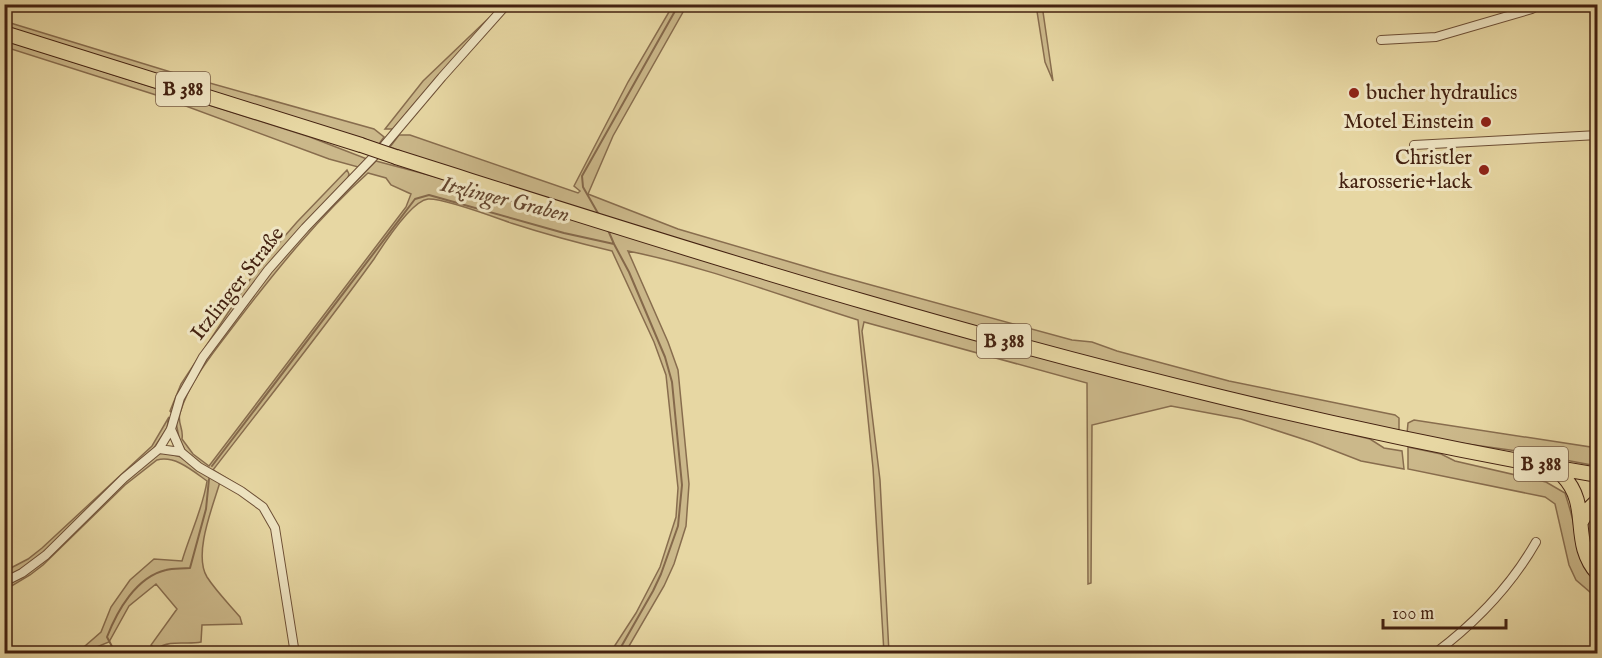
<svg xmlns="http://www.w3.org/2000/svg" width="1602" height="658" font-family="'IM FELL English',serif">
  <rect width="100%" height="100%" fill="#e7d7a3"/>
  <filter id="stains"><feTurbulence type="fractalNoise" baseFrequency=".00333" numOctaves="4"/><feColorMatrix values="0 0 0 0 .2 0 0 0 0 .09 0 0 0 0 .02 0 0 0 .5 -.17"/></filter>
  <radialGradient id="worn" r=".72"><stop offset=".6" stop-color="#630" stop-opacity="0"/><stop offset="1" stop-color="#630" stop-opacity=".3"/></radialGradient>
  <path fill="#cbb88a" stroke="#886d4e" stroke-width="1.5" fill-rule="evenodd" d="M673,5h14l-74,131 -25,58 90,35 153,45 241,66 20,2 25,9 112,30 166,34 4,3v15l-316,-76 -313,-88 -369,-116v-2l-11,-4 9,-12h11l168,58 2,-2 -6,-5 54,-104z
    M1036,5h6l11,76 -8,-19z
    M492,15l-98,114h-9l38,-48z
    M4,21l170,52 200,56 10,8 -5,7 -14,-5 -2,2 -358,-113z
    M4,40l306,97 57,22 -9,8 -29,-8 -173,-64 -151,-48z
    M376,161l64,17 279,87 184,55 194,52 273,67 14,9 18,3 2,18 -43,-8 -49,-19 -71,-23 -70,-13 -79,19 -1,158 -3,1 -1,-201 -223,-61 -2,9 18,149 9,173h-5l-11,-185 -15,-148c-77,-24 -151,-53 -230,-69l40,91 10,28 11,114 -3,42 -12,38 -10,22 -39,67h-15l26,-40 24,-46 16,-50 2,-29 -12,-113 -12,-33 -42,-91c-34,-8 -67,-17 -101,-28 -17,-6 -67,-25 -83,-24 -17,2 -45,46 -54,60 -52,72 -107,141 -161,211l33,20 -49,-28 -11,-10 -6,-10 -4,-19 10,-33 28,-43 68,-90zM368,173l18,5 5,7 20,9 -5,13 -197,259 -16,-12 -11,-15c2,-10 -5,-16 -2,-26 10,-34 37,-65 58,-93 40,-52 81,-103 130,-147z
    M347,170l2,4 -1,4 -94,106 -82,129 -2,-2 11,-27 77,-117 39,-45z
    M169,417l-2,11 -15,23 -115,108 -32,20v-8l23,-12 14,-11 110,-102z
    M1414,420l183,28v18l-80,-15 -79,-11 -31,-6 1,-11z
    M1408,447l33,7 14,7 91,21 19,11c3,10 6,19 8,28 5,27 4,41 24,61v16l-21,-18 -7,-15 -14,-61 -10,-7 -137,-28z
    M163,452l18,5 39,25c-7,24 -27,72 -13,95 9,14 22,27 33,40l2,7 -40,1 -1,17c-16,3 -30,-3 -45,7l-5,-4 26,-36 -21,-25 -27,22 -20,36 -27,11h-5l24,-21 10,-25 19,-27 24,-21 28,2c8,-27 21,-53 25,-80 -14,-10 -32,-26 -50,-21l-32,25 -82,80 -13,10 -25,15v-6l85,-69 64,-60z
    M1597,510v56c-8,-21 -19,-37 0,-56z"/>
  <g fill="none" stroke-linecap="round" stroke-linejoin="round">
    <path stroke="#85694b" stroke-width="2" d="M599,215l-16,-28 -1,-11 97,-172
      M614,244l15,28 36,85 7,25 10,103 -4,41 -17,48 -8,17 -36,63
      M212,466l203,-267 14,-4 135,38 50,11 -6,-14
      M116,654l-9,-17c10,-26 29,-60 59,-67 7,-2 16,-1 24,-2l16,-59 3,-30"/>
    <defs>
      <path id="minor" d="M1381,40l55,-3 96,-28 9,-5
        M1414,145l184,-10
        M171,429l10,23 18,15 42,24 22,16 12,21 20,126
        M159,449l22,3
        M4,582l18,-9 24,-18 78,-77 35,-29 12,-20 9,-31 12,-21 11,-20 65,-87 37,-42 77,-80 60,-71 65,-73
        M1434,654c40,-30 77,-68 102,-112"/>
      <path id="primary" d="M4,33l357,112
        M396,157c155,49 310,99 466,144 242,70 487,132 736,174
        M1563,476c29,30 6,66 35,98
        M1581,522l6,-11 11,-11"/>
    </defs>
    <use href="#minor" stroke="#6d4f36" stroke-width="10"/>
    <use href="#primary" stroke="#421" stroke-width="16"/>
    <use href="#minor" stroke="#efe5c3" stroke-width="8"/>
    <use href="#primary" stroke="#e7d7a3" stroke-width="14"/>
    <defs>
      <path id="primary-bridge" d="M361,145l35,12"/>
    </defs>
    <use href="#primary-bridge" stroke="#421" stroke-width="16" stroke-linecap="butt"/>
    <use href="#primary-bridge" stroke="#e7d7a3" stroke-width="14"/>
  </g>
  <g fill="#8f2418" stroke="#efe5c3" stroke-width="2">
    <circle cx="1354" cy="93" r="6"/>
    <circle cx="1486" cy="122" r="6"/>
    <circle cx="1484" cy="170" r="6"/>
  </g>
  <g text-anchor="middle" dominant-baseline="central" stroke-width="6" stroke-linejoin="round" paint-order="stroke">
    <g fill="#efe5c3" stroke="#775c46" stroke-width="1.5">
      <rect x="156" y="72" width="54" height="34" rx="4.5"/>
      <rect x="977" y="324" width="54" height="34" rx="4.5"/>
      <rect x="1514" y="447" width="54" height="34" rx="4.5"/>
    </g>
    <g font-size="20" font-weight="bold" fill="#421">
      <text x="183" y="89">B 388</text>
      <text x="1004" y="341">B 388</text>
      <text x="1541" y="464">B 388</text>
    </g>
    <g font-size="21" fill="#421" stroke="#efe5c3" text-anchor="end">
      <text x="1366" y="93" text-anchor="start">bucher hydraulics</text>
      <text x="1474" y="122">Motel Einstein</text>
      <text x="1472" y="158">Christler<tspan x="1472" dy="24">karosserie+lack</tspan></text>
    </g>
    <g font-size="21" fill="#421" stroke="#efe5c3">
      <text transform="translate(238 284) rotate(-52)">Itzlinger Straße</text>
    </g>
    <g font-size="22" font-style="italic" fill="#64462e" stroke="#efe5c3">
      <text transform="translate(505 200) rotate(14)">Itzlinger Graben</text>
    </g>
  </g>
  <rect width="1602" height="658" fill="none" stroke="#e7d7a3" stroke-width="24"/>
  <rect x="6" y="6" width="1590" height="646" fill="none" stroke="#421" stroke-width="3"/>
  <rect x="12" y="12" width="1578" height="634" fill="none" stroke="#421" stroke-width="1.5"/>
  <path d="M1383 619v9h123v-9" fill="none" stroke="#442211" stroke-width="3"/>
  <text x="1392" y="619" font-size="18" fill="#442211" stroke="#efe5c3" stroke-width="4.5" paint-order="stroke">100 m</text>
  <rect width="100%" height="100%" filter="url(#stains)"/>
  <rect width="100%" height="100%" fill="url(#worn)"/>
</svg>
